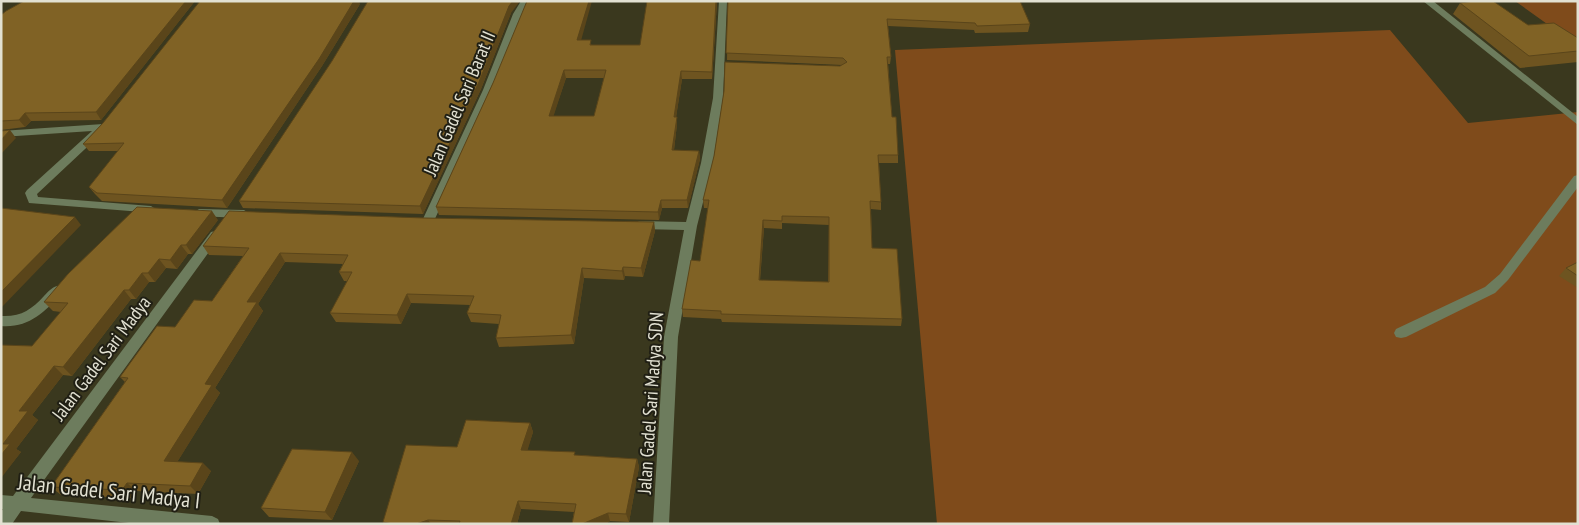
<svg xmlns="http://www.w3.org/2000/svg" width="1579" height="525" font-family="'PT Sans Narrow',sans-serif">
  <rect width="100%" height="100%" fill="#3a381e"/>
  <path fill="#7f4b1b" d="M1515,1h63v45z
    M1390,30l78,93 110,-11v412h-641l-42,-474z"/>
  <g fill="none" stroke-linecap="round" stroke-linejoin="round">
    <path fill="#6d7c5d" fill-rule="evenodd" d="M521,1h9l-7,13 -30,76 -59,131 -6,4 -4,-1 -2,-3 61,-131 30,-76z
      M719,1h8l-4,97 -10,65 -16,63 -19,111 -9,187h-16l11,-187 20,-107 -45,-1 -6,-4 6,-4 47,1 15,-59 12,-65z
      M1423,1h10l145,116v8z
      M103,124l4,1 1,2 -1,2 -8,2 2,2 -1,2 -63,59 1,3 113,9 6,4 -2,3 -126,-10 -4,-10 2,-3 65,-59 -91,6v-6z
      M1578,175v12l-70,93 -13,13 -89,44 -5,1 -5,-1 -2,-4 2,-4 89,-42 15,-13 74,-98z
      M199,209l45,1 6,4 -6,4 -49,-2 -2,-3z
      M215,231l6,4 -2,3 -188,260 181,18 6,3 2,5h-82l-117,-13 -9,13h-11v-12l2,-3h-2v-14l12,1 198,-264z
      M57,286l5,2 1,3 -1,3c-19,19 -33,34 -61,32v-10c20,1 30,-6 43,-20 4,-4 7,-8 13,-10z"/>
  </g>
  <path fill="#6e5420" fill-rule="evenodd" d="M24,1h171l-94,119 -70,1 -6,6 -24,3v-115z
    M717,1l-5,78h-30l-6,38 1,7 -3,26 25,1 1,8 -12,49h-26l-3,12 -220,-5 -3,-8 57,-124 88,-43 11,5h48zM566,78h38l-10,38h-41z
    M728,1l302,23 -2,8 -53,1 -1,-3 -86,-4 3,31 -1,7h-2l4,53 6,38v8h-19l2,39v8l-10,-1 1,39 30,71 -1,7 -179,-4 -1,-3 -38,-2 -1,-8 18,-48 8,-53h-4l-1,-8 139,-135 -115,-5zM782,223l47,2 -1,57 -68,-1 4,-53 18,1z
    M1460,3l68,22 50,13v24l-58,6 -67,-54z
    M360,4l-38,62 -95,142 -125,-7 -7,-7 -6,-7 29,-36h-29l-6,-7 20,-21z
    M511,13l-30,76 -58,125 -180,-6 -4,-7z
    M424,218l230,4 1,9 -12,46 -18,-1 -1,4 -40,-2 -10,66 -75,3 -3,-9 3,-14 -28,-2 -4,-9 3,-8 -59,-2 -10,21 -65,-2 -6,-9 18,-32h-4l-5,-9 4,-8 -58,-2 -27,42 5,7 -48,77 5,5 -43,69 34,9 -13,23 -62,-3 -5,7 -70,-3 -10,-8 74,-105 -5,-5 55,-50 37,-26 31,-45 -34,-1 -6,-9z
    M218,220l-26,34h-4l-11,15 -11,-1 -11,14h-6l-13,17h-5l-59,77 -9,-1 -31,40 6,5 -22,29 5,3 -20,25v-132l31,1 29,-34 -8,-1 -9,-9z
    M1578,262v26l-19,-12 7,-8z
    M530,423l3,9 -6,18 49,5 61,4 2,8 -10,55 -19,-1 -5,3h-33l2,-12 -53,-3 -4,15h-132l-2,-2 74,-75z
    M359,461l-27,59 -63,-3 -8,-9z"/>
  <path fill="#5a451a" d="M186,1h9l-94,119 -5,-8z
    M354,1h5l1,3 -38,62 -95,142 -5,-8z
    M513,1h7l-9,12 -30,76 -58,125 -3,-8 89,-200z
    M589,1h3l-13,47 -2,-8z
    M716,1h1l-5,78v-7z
    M564,70l2,8 -15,46 -2,-8z
    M681,71l1,8 -7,45 -1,-7z
    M25,113l6,8 -6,6 -6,-7z
    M677,117v7l-4,34 -1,-8z
    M10,130l6,8 -15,16v-14z
    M699,151l1,8 -12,49 -1,-8z
    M661,200l1,8 -3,12 -1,-8z
    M212,211l6,9 -26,34 -6,-9z
    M75,217l6,8 -80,83v-16z
    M763,220l1,8 -5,60v-8z
    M654,222l1,9 -12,46 -2,-9z
    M181,245l7,9 -11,15 -7,-9z
    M280,253l5,9 -27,42 5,7 -48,77 5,5 -47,76 -9,-8 41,-77 42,-82z
    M159,259l7,9 -11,14 -7,-9z
    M623,267l2,9 -1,4 -2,-9z
    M582,268l2,10 -10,66 -3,-9z
    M142,273l7,9 -13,17 -7,-9z
    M124,290l7,9 -59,77 -9,-9z
    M407,294l4,9 -10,21 -4,-9z
    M54,366l9,9 -31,40 6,5 -22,29 5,3 -19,25 -1,-22 2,-11 16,-33z
    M530,423l3,9 -8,27 -4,-9z
    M352,452l7,9 -27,59 -7,-8z
    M637,459l2,8 -10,55 -3,-8z
    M203,463l8,8 -13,23 -8,-8z
    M127,483l9,8 -5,7 -9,-8z
    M518,501l3,8 -4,15h-6z
    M608,513l2,8 -5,3h-23z
    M428,520l3,4h-15z"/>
  <path fill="#806225" stroke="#5a451a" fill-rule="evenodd" d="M24,1h162l-90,111 -71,1 -6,7 -18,1v-106l5,-4z
    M200,1h154l-35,58 -97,141 -125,-7 -8,-6 35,-44 -41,1 20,-21z
    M368,1h145l-4,5 -30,76 -59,124 -181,-5 93,-140z
    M527,1h62l-12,39h14l-1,5h50l7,-44h69l-4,71 -31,-1 -7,46h3l-5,33 27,1 -12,49h-26l-3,12 -222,-5 57,-124zM564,70h42l-12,46h-45z
    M728,1h292l10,23 -53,2 -2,-3 -88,-4 4,38h-4l5,60h4l2,38h-20l3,47 -11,-1 2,47 25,1 5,70 -181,-5v-3l-39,-2 9,-49 9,1 9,-61h-6l11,-44 10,-65 1,-29 115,4 7,-4 -4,-4 -117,-5zM782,216l47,1v65l-70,-2 4,-60 19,1z
    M1474,1h19l35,24 26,-2 24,15v13l-49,5 -69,-53z
    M10,130l-9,10v-9z
    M137,207l75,4 -26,34h-5l-11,15 -11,-1 -11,14h-6l-13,17h-5l-61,77 -9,-1 -35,45h9l-25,33h7l-9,11v-110l31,1 36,-43 -24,-1 24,-28z
    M1,208l74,9 -74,75z
    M229,211l195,7 230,4 -13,46 -18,-1 -1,4 -40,-3 -11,67 -75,3 5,-23 -34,-2 7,-17 -67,-2 -10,21 -67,-2 22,-41h-13l9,-17 -68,-2 -33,49h10l-52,82 7,1 -48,76 39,2 -13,23 -63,-3 -5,7 -71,-3 77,-109 -8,-1 37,-51 18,1 19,-27 18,1 37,-53 -46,-2z
    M1578,262v14l-12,-8z
    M466,420l64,3 -9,27 54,2 -1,3 63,4 -11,55 -18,-1 -26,11h-10l4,-20 -58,-3 -7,23h-52l1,-3 -32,-1 -12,4h-23l-10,-2 23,-77 51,2z
    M292,449l60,3 -27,60 -64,-4z"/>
  <g text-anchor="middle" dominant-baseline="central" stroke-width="4" stroke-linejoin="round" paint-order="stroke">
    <g font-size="19" fill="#e2e1d2" stroke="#201f14">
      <text transform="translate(459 103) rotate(-67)">Jalan Gadel Sari Barat II</text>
      <text transform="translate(101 358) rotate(-53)">Jalan Gadel Sari Madya</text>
      <text transform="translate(650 403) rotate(-86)">Jalan Gadel Sari Madya SDN</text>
    </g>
    <g font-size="22" fill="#e2e1d2" stroke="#201f14">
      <text transform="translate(109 491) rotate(6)">Jalan Gadel Sari Madya I</text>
    </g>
  </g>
  <rect width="1579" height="525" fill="none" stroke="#e2e1d2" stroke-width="5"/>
</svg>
